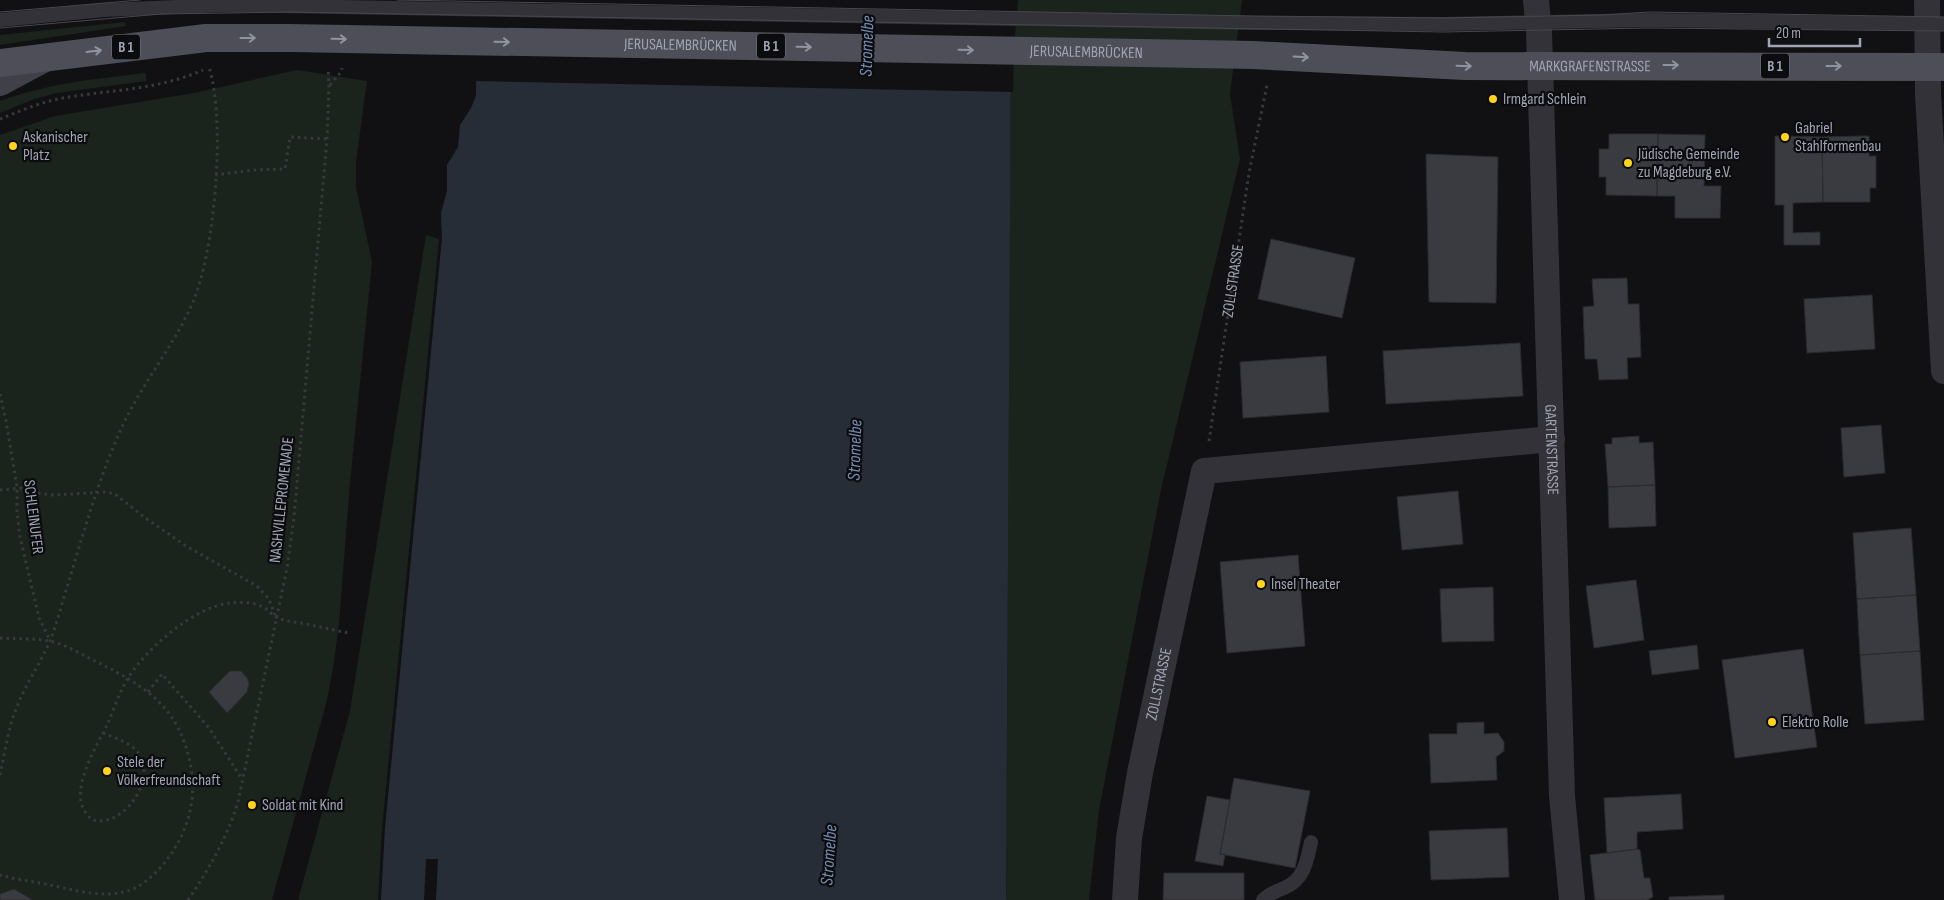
<svg xmlns="http://www.w3.org/2000/svg" width="1944" height="900" font-family="'Sofia Sans Condensed',sans-serif">
  <rect width="100%" height="100%" fill="#111113"/>
  <path fill="#1b231d" d="M1016,0h226l-12,94 10,65 -79,331 -62,320 -10,90h-83l4,-760 1,-93z
    M125,22l1,4 -126,19v-10z
    M297,70l70,11 -11,81v25l16,75 -22,221 -11,140 -5,39 -7,38 -55,200h-272v-765l55,-19 139,-23z
    M146,73v8l-89,12 -23,6 -34,14v-12c50,-18 94,-22 146,-28z
    M426,235l13,4 -57,590 -4,71h-80l52,-189z"/>
  <path fill="#272d37" d="M477,0l534,47 -5,853h-625l4,-72 57,-590 -1,-25 6,-22v-26l11,-18 2,-22 11,-17 5,-12z"/>
  <path fill="#111113" d="M474,0h544l-4,47 -1,45 -539,-11z
    M426,859h12l-2,41h-12z"/>
  <path fill="#3a3b41" stroke="#2b2b2f" d="M1609,134h49l-1,62 -51,-1v-18h-7v-28h10z
    M1658,134l47,1 -1,51h17l-1,32h-45v-22h-18z
    M1775,136l47,1 1,65 -30,1v30l27,-1v13h-36v-40h-9z
    M1862,136h7v20h7v32h-6v14h-47l-1,-65z
    M1426,154l72,3 -2,146 -67,-1z
    M1271,239l84,19 -13,60 -84,-19z
    M1627,278l1,26h11l2,53 -14,1 1,21 -29,1 -2,-21h-12l-2,-52 11,-1 -2,-27z
    M1872,295l3,54 -68,4 -3,-54z
    M1520,343l3,53 -137,8 -3,-53z
    M1326,356l3,56 -86,6 -3,-56z
    M1881,425l4,48 -41,4 -3,-49z
    M1639,436v7l14,-1 2,43 -47,2 -3,-43h7v-6z
    M1655,485l1,41 -47,2 -1,-41z
    M1458,491l5,53 -61,6 -5,-53z
    M1911,528l5,67 -59,4 -4,-66z
    M1298,555l7,91 -78,7 -7,-91z
    M1636,580l8,60 -50,8 -8,-62z
    M1493,587l1,54 -52,1 -2,-53z
    M1916,595l4,56 -60,4 -3,-56z
    M1697,645l2,24 -47,6 -3,-24z
    M1803,649l14,98 -82,11 -13,-98z
    M1920,651l4,69 -59,4 -5,-69z
    M230,671h11l6,7 2,6 -2,8 -20,21 -18,-21z
    M1484,722v12l14,-1 6,9v9l-8,6 1,23 -66,3 -2,-49h28v-11z
    M1234,778l76,13 -15,77 -75,-14z
    M1681,794l2,35 -46,3v17l-30,4 -3,-55z
    M1207,796l23,4 -10,54h5l-2,12 -28,-5z
    M1507,828l2,49 -78,3 -2,-49z
    M1637,849l3,1 4,28h6l3,19 -6,3h-52l-5,-45z
    M1164,873h80v27h-81z
    M14,889l17,10 1,1h-32v-6z
    M1724,895v5h-55v-3z"/>
  <g fill="none" stroke-linecap="round" stroke-linejoin="round">
    <g stroke="#38393f" stroke-width="3" stroke-dasharray="2.5 4" stroke-linecap="butt">
      <path d="M330,85l11,-13 1,-4"/>
      <path d="M0,119c20,-8 41,-17 63,-21 46,-8 95,-8 140,-28"/>
      <path d="M215,175l39,-5 31,-1 5,-32 37,2"/>
      <path d="M0,394l6,27 11,66v24l3,26 19,81 11,22"/>
      <path id="s1" d="M1209,441l40,-268 18,-88"/>
      <path d="M0,490l21,-2 15,5 18,2 52,-3 9,2 29,23 42,29 71,40 12,13 6,16"/>
      <path d="M0,638c16,1 33,0 49,3 17,3 33,14 48,21 50,25 83,46 94,105 4,25 1,46 -10,70 -9,19 -30,46 -51,53 -27,10 -58,-1 -85,-6 -15,-3 -31,-5 -45,-9"/>
      <path d="M148,692l14,-18 47,54 33,51"/>
      <path d="M103,733c12,5 29,10 36,21 16,24 -10,66 -39,67 -6,0 -10,-2 -13,-7 -20,-22 11,-70 21,-91 6,-15 12,-32 20,-45 19,-30 66,-71 102,-75 11,-1 24,-1 33,4 6,3 10,9 15,11 7,3 15,4 23,5 16,3 32,7 48,10"/>
      <path d="M0,775c5,-22 8,-46 16,-66 9,-24 24,-45 34,-68 7,-18 12,-38 18,-57 16,-53 31,-107 54,-157 20,-44 52,-81 71,-125 22,-52 33,-181 16,-235"/>
      <path d="M188,900c21,-31 39,-62 50,-98l49,-234 7,-51 33,-378 2,-54 -1,-17"/>
    </g>
    <path stroke="#323238" stroke-width="14" d="M0,20l104,-10 121,-5 1028,18 190,1 206,-4 295,4
      M1263,900c6,-6 13,-9 21,-12 20,-8 23,-27 27,-46"/>
    <g stroke="#323238" stroke-width="26">
      <path id="s2" d="M1536,0l3,31 23,765 10,104"/>
      <path d="M1927,0l1,94 16,277"/>
      <path id="s3" d="M1125,900l4,-62 11,-65 64,-302 348,-32"/>
    </g>
    <path stroke="#404048" stroke-width="28" d="M0,82l45,-24"/>
    <path stroke="#4d4e57" stroke-width="28" id="s4" d="M0,63l206,-25h84l963,17 212,11 479,1"/>
    <path stroke="#47474f" stroke-width="1" d="M397,0l857,16 188,2 162,-3 45,-3 295,5
      M0,12l140,-12
      M0,28l161,-14 129,-2 1153,20 205,-4 296,3"/>
  </g>
  <defs><path id="oneway-shaft" d="M-6 0H5M1.5-3L5.5 0L1.5 3" fill="none" stroke-width="1.6" stroke-linecap="round" stroke-linejoin="round" transform="scale(1.25)"/></defs>
  <g stroke="#9093a2">
    <use href="#oneway-shaft" transform="translate(248 38)"/>
    <use href="#oneway-shaft" transform="translate(339 39) rotate(1)"/>
    <use href="#oneway-shaft" transform="translate(502 42) rotate(1)"/>
    <use href="#oneway-shaft" transform="translate(804 47) rotate(1)"/>
    <use href="#oneway-shaft" transform="translate(966 50) rotate(1)"/>
    <use href="#oneway-shaft" transform="translate(94 51) rotate(-7)"/>
    <use href="#oneway-shaft" transform="translate(1301 57) rotate(3)"/>
    <use href="#oneway-shaft" transform="translate(1671 65)"/>
    <use href="#oneway-shaft" transform="translate(1464 66) rotate(2)"/>
    <use href="#oneway-shaft" transform="translate(1834 66)"/>
  </g>
  <g fill="#ffd41d" stroke="#0c0c0e" stroke-width="2">
    <circle cx="1493" cy="99" r="5"/>
    <circle cx="1785" cy="137" r="5"/>
    <circle cx="13" cy="146" r="5"/>
    <circle cx="1628" cy="163" r="5"/>
    <circle cx="1261" cy="584" r="5"/>
    <circle cx="1772" cy="722" r="5"/>
    <circle cx="107" cy="771" r="5"/>
    <circle cx="252" cy="805" r="5"/>
  </g>
  <g text-anchor="middle" dominant-baseline="central" stroke-width="4.5" stroke-linejoin="round" paint-order="stroke">
    <g fill="#0c0c0e" stroke="#747683" stroke-width="1">
      <rect x="757" y="33.5" width="28" height="25" rx="4"/>
      <rect x="112" y="34.5" width="28" height="25" rx="4"/>
      <rect x="1761" y="53.5" width="28" height="25" rx="4"/>
    </g>
    <g font-size="15" font-weight="bold" fill="#a1a4b5">
      <text x="771" y="46">B 1</text>
      <text x="126" y="47">B 1</text>
      <text x="1775" y="66">B 1</text>
    </g>
    <g font-size="16" fill="#a1a4b5" stroke="#0c0c0e">
      <text stroke="none"><textPath href="#s4" startOffset="682">JERUSALEMBRÜCKEN</textPath></text>
      <text stroke="none"><textPath href="#s4" startOffset="1088">JERUSALEMBRÜCKEN</textPath></text>
      <text stroke="none"><textPath href="#s4" startOffset="1592">MARKGRAFENSTRASSE</textPath></text>
      <text stroke="none"><textPath href="#s1" startOffset="162">ZOLLSTRASSE</textPath></text>
      <text stroke="none"><textPath href="#s2" startOffset="450">GARTENSTRASSE</textPath></text>
      <text transform="translate(282 500) rotate(-84)">NASHVILLEPROMENADE</text>
      <text transform="translate(33 517) rotate(83)">SCHLEINUFER</text>
      <text stroke="none"><textPath href="#s3" startOffset="219">ZOLLSTRASSE</textPath></text>
    </g>
    <g font-size="16" fill="#a1a4b5" stroke="#0c0c0e" text-anchor="start">
      <text x="1503" y="99">Irmgard Schlein</text>
      <text x="1795" y="128">Gabriel<tspan x="1795" dy="18">Stahlformenbau</tspan></text>
      <text x="23" y="137">Askanischer<tspan x="23" dy="18">Platz</tspan></text>
      <text x="1638" y="154">Jüdische Gemeinde<tspan x="1638" dy="18">zu Magdeburg e.V.</tspan></text>
      <text x="1271" y="584">Insel Theater</text>
      <text x="1782" y="722">Elektro Rolle</text>
      <text x="117" y="762">Stele der<tspan x="117" dy="18">Völkerfreundschaft</tspan></text>
      <text x="262" y="805">Soldat mit Kind</text>
    </g>
    <g font-size="18" font-style="italic" fill="#758db3" stroke="#0c0c0e">
      <text transform="translate(867 46) rotate(-88)">Stromelbe</text>
      <text transform="translate(855 450) rotate(-88)">Stromelbe</text>
      <text transform="translate(829 855) rotate(-86)">Stromelbe</text>
    </g>
  </g>
  <path d="M1769 38v8h91v-8" fill="none" stroke="#a1a4b5" stroke-width="2.5"/>
  <text x="1776" y="38" font-size="15" fill="#a1a4b5" stroke="#0c0c0e" stroke-width="4" paint-order="stroke">20 m</text>
</svg>
